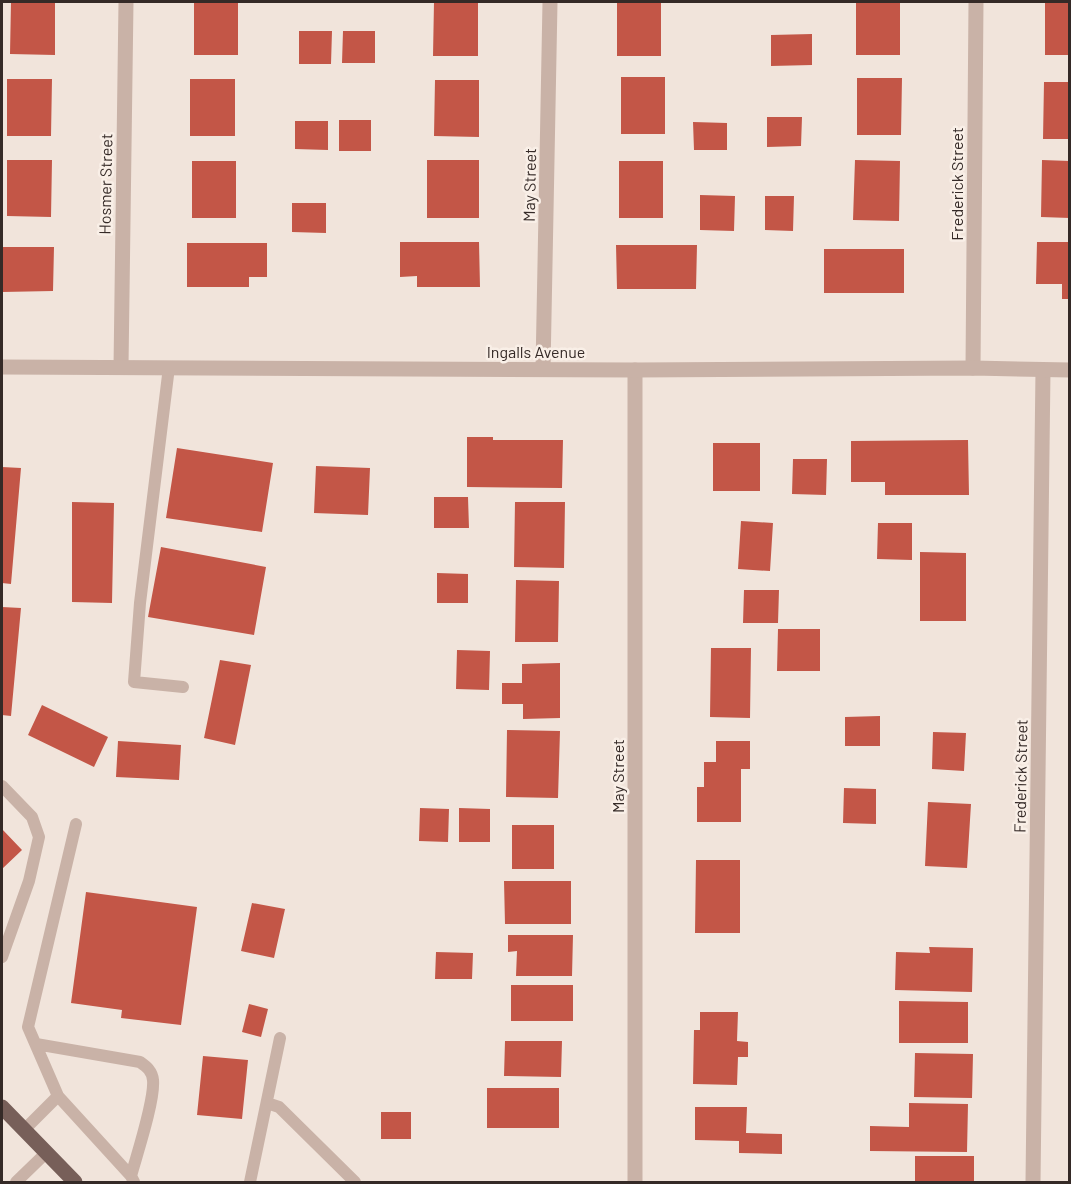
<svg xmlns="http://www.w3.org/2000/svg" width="1071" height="1184" font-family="Barlow,sans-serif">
  <rect width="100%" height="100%" fill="#f1e4db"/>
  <path fill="#c35647" d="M11,2h44v53l-45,-1z
    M194,2h44v53h-44z
    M434,2h44v54h-45z
    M617,2h44v54h-44z
    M856,2h44v53h-44z
    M1045,2h25v53h-25z
    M299,31h33l-1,33h-32z
    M343,31h32v32h-33z
    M812,34v31l-41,1v-31z
    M621,77h44v57h-44z
    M857,78h45l-1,57h-44z
    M7,79h45l-1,57h-44z
    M190,79h45v57h-45z
    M435,80h44v57l-45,-1z
    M1044,82h26v57h-27z
    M767,117h35l-1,29 -34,1z
    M339,120h32v31h-32z
    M295,121h33v29l-33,-1z
    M693,122l34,1v27h-33z
    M7,160h45l-1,57 -44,-1z
    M427,160h52v58h-52z
    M855,160l45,1 -1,60 -46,-1z
    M1042,160l28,1v57l-29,-1z
    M192,161h44v57h-44z
    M619,161h44v57h-44z
    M700,195l35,1 -1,35 -34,-1z
    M765,196h29l-1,35 -28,-1z
    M292,203h34v30l-34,-1z
    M400,242h79l1,45h-63v-11l-17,1z
    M1037,242h33v57h-8v-15h-26z
    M187,243h80v34h-18v10h-62z
    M616,245h81l-1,44h-79z
    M2,247h52l-1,44 -51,1z
    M824,249h80v44h-80z
    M467,437h26v3h70l-1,48 -95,-1z
    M968,440l1,55h-84v-13h-34v-41z
    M713,443h47v48h-47z
    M177,448l96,15 -11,69 -96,-14z
    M793,459h34l-1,36 -34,-1z
    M316,466l54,2 -2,47 -54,-2z
    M2,467l19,1 -10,116 -9,-1z
    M434,497h34l1,31h-35z
    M72,502l42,1 -2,100 -40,-1z
    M515,502h50l-1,66 -50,-1z
    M741,521l32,2 -3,48 -32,-2z
    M878,523h34v37l-35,-1z
    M161,547l105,20 -12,68 -106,-18z
    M920,552l46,1v68h-46z
    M437,573l31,1v29h-31z
    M516,580l43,1 -1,61h-43z
    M744,590h35l-1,33h-35z
    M2,607l19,1 -10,108 -9,-1z
    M778,629h42v42h-43z
    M711,648h40l-1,70 -40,-1z
    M457,650l33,1 -1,39 -33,-1z
    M220,660l31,5 -16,80 -31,-7z
    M560,663v55l-37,1v-15h-21v-21h20v-19z
    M42,705l66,32 -14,30 -66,-32z
    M880,716v30h-35v-29z
    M507,730l53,1 -2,67 -52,-1z
    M933,732l33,1 -2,38 -32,-2z
    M118,741l63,4 -2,35 -63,-3z
    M716,741h34v28h-9v53h-44v-35h7v-25h12z
    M844,788l32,1v35l-33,-1z
    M928,802l43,2 -4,64 -42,-2z
    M420,808l29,1 -1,33 -29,-1z
    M459,808l31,1v33h-31z
    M512,825h42v44h-42z
    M2,829l20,21 -20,19z
    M696,860h44v73h-45z
    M504,881h67v43h-66z
    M86,892l111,15 -16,118 -60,-7 1,-8 -51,-7z
    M252,903l33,6 -11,49 -33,-7z
    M508,935h65l-1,41h-56l1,-25 -9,1z
    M929,947l44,1 -1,44 -77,-2 1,-38 34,1z
    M436,952l37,1 -1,26h-37z
    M511,985h62v36h-62z
    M899,1001l69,1v41h-69z
    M249,1004l19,5 -7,28 -19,-5z
    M700,1012h38l-1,29 11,1v15h-10l-1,28 -44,-1 1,-54h6z
    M505,1041h57l-1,36 -57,-1z
    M915,1053l58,1 -1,44 -58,-1z
    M203,1056l45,4 -6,59 -45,-4z
    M487,1088h72v40h-72z
    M909,1103l59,1 -1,48 -97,-1v-25l39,1z
    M695,1107h52l-1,26 36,1v20l-43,-1v-12l-44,-1z
    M381,1112h30v27h-30z
    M915,1156h59v26h-59z"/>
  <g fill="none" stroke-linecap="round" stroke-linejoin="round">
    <path stroke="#c9b2a7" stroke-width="12" d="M169,367l-29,236 -6,79 49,5
      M2,786l30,31 7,20 -10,44 -27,76
      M36,1044l104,18c7,5 12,9 13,18 2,20 -16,74 -22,96
      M58,1096l73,80 3,6
      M267,1103l12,4 76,75
      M24,1130l34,-34 -30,-69 48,-203
      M16,1182l30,-29
      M250,1182l30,-144"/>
    <path stroke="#c9b2a7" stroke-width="15" d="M121,367l5,-365
      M973,368l3,-366
      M543,369l7,-367
      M635,1182v-812
      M1033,1182l10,-812"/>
    <path stroke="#c9b2a7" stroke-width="15" d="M2,367l633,3 338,-2 97,2"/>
    <path stroke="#775f59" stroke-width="15" d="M2,1107l73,75"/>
  </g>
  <g text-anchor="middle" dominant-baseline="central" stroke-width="5" stroke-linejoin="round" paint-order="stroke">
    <g font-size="16" fill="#352a27" stroke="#f9efe7">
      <text transform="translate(105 184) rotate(-89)">Hosmer Street</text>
      <text transform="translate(956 184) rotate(-90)">Frederick Street</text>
      <text transform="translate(529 185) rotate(-89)">May Street</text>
      <text x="536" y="351">Ingalls Avenue</text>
      <text transform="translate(617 776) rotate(-90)">May Street</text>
      <text transform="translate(1020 776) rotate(-89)">Frederick Street</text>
    </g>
  </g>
  <rect width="1071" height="1184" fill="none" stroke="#352a27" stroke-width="6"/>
</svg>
